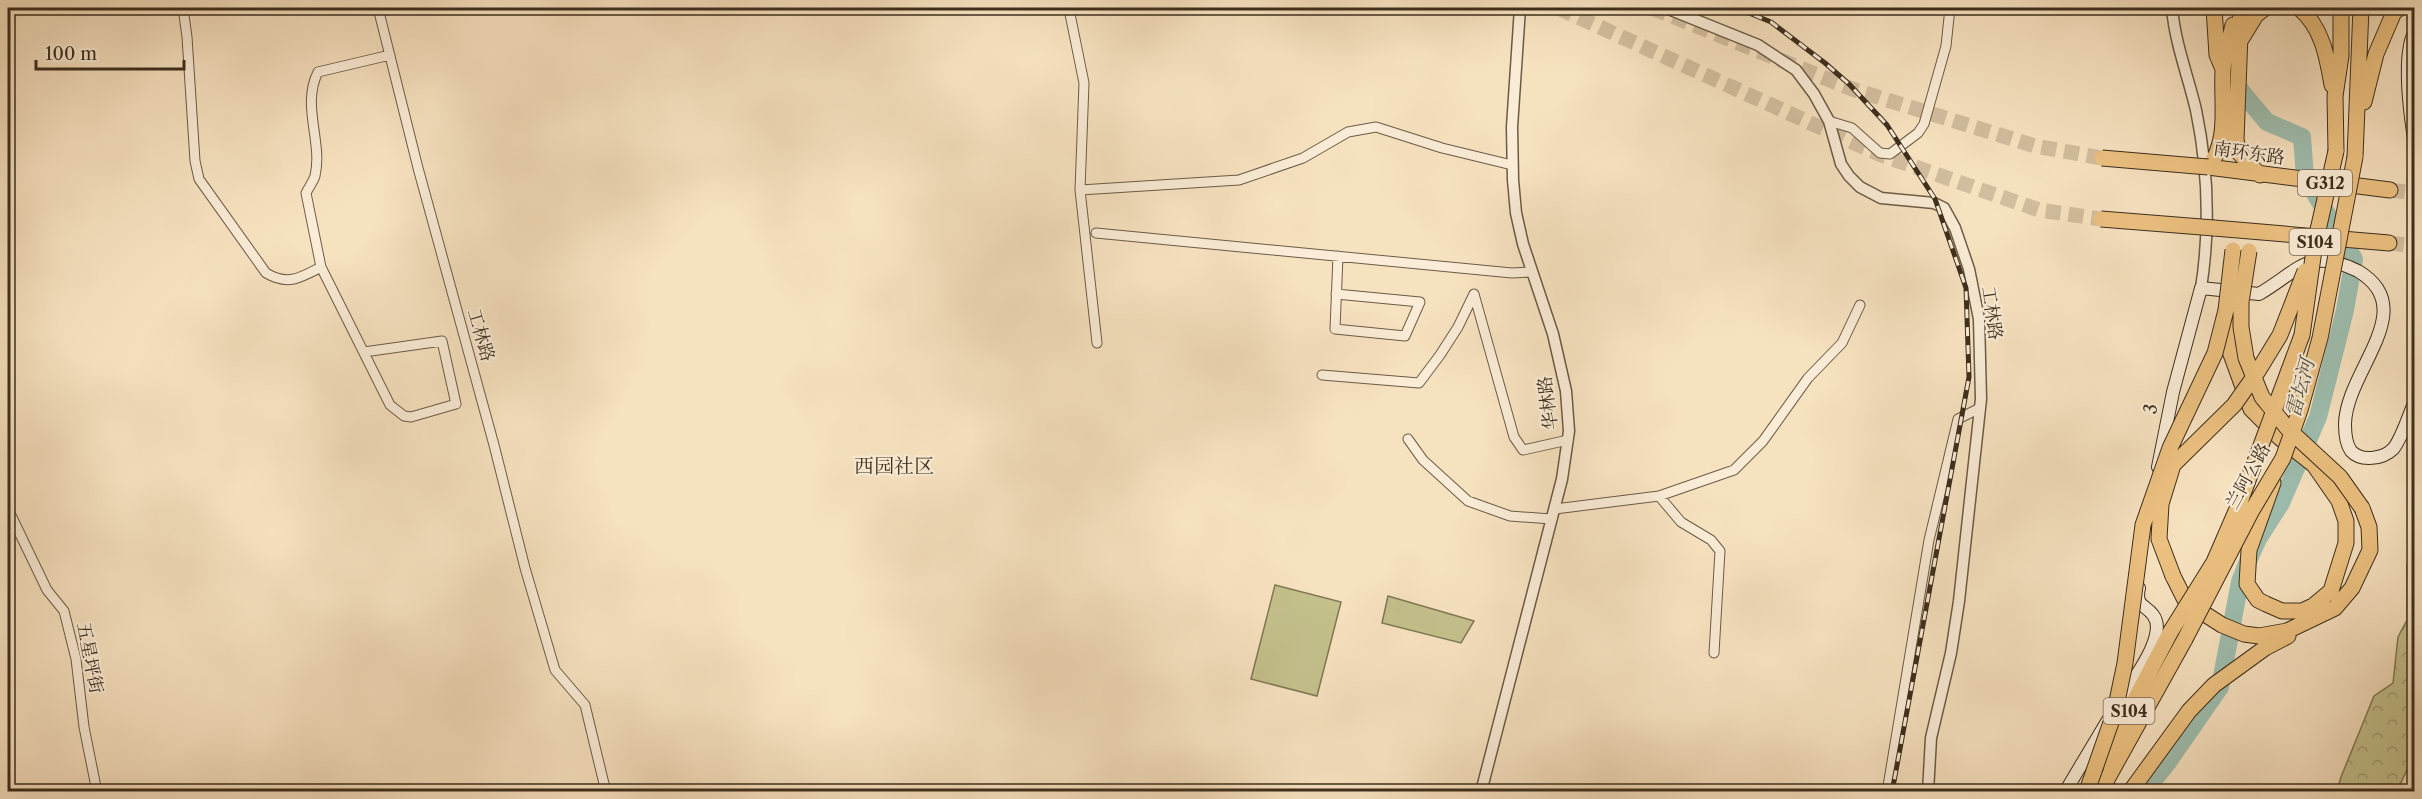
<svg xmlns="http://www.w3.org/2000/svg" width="2422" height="799" font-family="'Libre Caslon Text','Noto Serif SC',serif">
  <defs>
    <pattern id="forest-crowns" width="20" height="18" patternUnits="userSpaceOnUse" patternTransform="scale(1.5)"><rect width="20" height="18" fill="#c4c18d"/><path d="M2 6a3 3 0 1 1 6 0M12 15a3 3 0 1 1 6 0" fill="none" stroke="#a09d73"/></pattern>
  </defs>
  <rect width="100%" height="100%" fill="#f7e2c0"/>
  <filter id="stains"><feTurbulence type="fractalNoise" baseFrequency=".00333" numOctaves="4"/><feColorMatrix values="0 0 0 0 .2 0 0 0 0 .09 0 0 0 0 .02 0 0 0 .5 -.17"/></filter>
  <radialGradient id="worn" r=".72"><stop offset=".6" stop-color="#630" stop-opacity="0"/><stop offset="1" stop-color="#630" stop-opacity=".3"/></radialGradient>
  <path fill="url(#forest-crowns)" stroke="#807855" stroke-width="1.5" d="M2414,555v200l-17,36h-60l4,-14 33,-81 19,-13 5,-46 9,-17v-56z"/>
  <path fill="#c4c18d" stroke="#807855" stroke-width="1.5" d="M1275,585l66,17 -24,94 -66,-17z
    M1388,596l86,25 -13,22 -79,-20z"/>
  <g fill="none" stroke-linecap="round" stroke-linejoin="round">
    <path stroke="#9ebeaf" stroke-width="18" d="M2148,792l3,-9 17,-21 52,-75 20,-105 8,-21 10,-22 23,-36 37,-86 27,-107 9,-51 -49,-82 -3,-40 -35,-15 -26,-31 -7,-14"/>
    <path stroke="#d2be9f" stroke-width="15" stroke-dasharray="15 8" stroke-linecap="butt" d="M1558,8l323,147 158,55 62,9
      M1652,8l200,81 183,57 67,12
      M2390,190l24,3
      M2389,243l25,3"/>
    <defs>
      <path id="minor" d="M183,8l4,29 8,124 4,18 67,94c22,13 34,5 55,-6
        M378,8l40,160 76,277 31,123 30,102 30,35 21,87
        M1071,8l-1,6 14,69 -4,107 17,153
        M1829,121l23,7 28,25 10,1 28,-21 6,-9 22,-78 4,-38
        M1080,190l159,-10 64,-22 45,-26 28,-5 66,21 70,17
        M1096,233l416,40 19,-1
        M1336,294l84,8 -15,34 -70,-7 3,-73
        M364,352l78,-11 14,63 -45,13 -7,-1 -14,-11 -69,-138 -15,-74c3,-6 7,-11 9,-17 8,-34 -14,-71 3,-104l72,-17
        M1322,375l97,8 21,-28 18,-28 16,-33 40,143 9,13 45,-10
        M1408,439l15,21 45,41 42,15 42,3
        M1659,496l22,26 30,18 9,11 -6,102
        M8,509l39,81 17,21 12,48 8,68 13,65
        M1555,509l104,-13 75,-26 29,-29 45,-63 34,-35 18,-38
        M1887,792l42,-252 29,-121 22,-11"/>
      <path id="tertiary" d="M1666,8l92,37 38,25 18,24 15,27 12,43 8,12 11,11 21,11 53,5 10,5 11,20 14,41 10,50 2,80 -22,202 -8,52 -20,85 -3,54
        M2172,8c3,35 16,68 24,102 12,58 14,120 5,178
        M1481,792l81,-313 7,-48 -3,-40 -13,-57 -30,-90 -7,-31 -3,-33 -1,-53 8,-119"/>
      <path id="secondary" d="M2414,33c-12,24 -4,80 0,106
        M2158,467l15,-75 28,-104 58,6c40,-23 49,-48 99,-23 64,38 -12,99 -13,153 0,9 1,20 6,27 10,11 32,8 42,-2 8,-9 16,-34 21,-46
        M2120,700c11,-18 49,-65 33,-85 -8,-11 -18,-8 -14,-27
        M2065,792l43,-72"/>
      <path id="trunk" d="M2214,8l3,47 6,14
        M2241,8l-5,132 3,13 21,22
        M2299,8c23,19 28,48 33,77
        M2240,41l16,-26 9,-7
        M2364,102l12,-48 18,-42 6,-4
        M2336,151l-1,-55 6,-40v-48
        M2355,157l6,-149
        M2208,167l182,23
        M2208,167c22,-25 13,-65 15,-96 0,-15 7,-31 10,-46
        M2214,228l175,15
        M2226,316l2,30 23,63 29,29 34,27 25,36 7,20v22l-15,48 -18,15 -11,5h-20l-16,-7 -8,-4 -11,-16 2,-34 24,-67
        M2173,576l13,26 36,23 22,9 15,2 28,-5 48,-23 17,-20 18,-38 -1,-23 -7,-19
        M2102,762l69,-131
        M2100,792l85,-153
        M2130,792l59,-81 25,-26 51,-37 23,-12"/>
    </defs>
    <use href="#minor" stroke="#6c5b46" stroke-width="11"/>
    <use href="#tertiary" stroke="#6c5b46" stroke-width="13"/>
    <use href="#secondary" stroke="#3d2e1d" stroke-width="14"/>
    <use href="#trunk" stroke="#3d2e1d" stroke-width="17"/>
    <use href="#minor" stroke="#faecd6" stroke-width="9"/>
    <use href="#tertiary" stroke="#faecd6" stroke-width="10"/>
    <use href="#secondary" stroke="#faecd6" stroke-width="12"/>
    <use href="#trunk" stroke="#ecc180" stroke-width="15"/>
    <defs>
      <path id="rail" d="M1737,8l34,14 54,41 24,21 38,41 48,74 31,89 3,89 -77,415"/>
    </defs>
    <use href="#rail" stroke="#3d2e1d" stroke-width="5"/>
    <use href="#rail" stroke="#faecd6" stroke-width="3" stroke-dasharray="9" stroke-linecap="butt"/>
    <defs>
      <path id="trunk-bridge" d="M2102,158l106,9
        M2101,219l113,9
        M2249,251l-8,51v25l5,31 16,39 26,32 52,48 22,31
        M2173,576l-14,-37 2,-35 12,-39 61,-60 24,-34 22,-36 25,-64
        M2171,631l43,-69 26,-60 62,-167 13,-92 21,-92
        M2185,639l66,-127 32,-54 17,-48 20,-72 35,-181
        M2087,791l28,-80 10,-48 18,-138 27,-77 45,-95 11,-43 7,-60"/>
    </defs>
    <use href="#trunk-bridge" stroke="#3d2e1d" stroke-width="17" stroke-linecap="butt"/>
    <use href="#trunk-bridge" stroke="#ecc180" stroke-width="15"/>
  </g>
  <g text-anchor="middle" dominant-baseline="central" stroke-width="4.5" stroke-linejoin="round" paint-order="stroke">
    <g fill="#faecd6" stroke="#766754" stroke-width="1.5">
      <rect x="2298" y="170" width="54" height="26" rx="4.5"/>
      <rect x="2289.5" y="229" width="51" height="26" rx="4.5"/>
      <rect x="2103.5" y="698" width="51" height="26" rx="4.5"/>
    </g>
    <g font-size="16" font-weight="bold" fill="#3d2e1d">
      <text x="2325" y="183">G312</text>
      <text x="2315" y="242">S104</text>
      <text x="2129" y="711">S104</text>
    </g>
    <g font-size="18" fill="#3d2e1d" stroke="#faecd6">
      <text transform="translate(2249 153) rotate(8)">南环东路</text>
      <text transform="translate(1992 313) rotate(82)">工林路</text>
      <text transform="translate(481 335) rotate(74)">工林路</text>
      <text transform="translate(1548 403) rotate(-97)">华林路</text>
      <text transform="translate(2151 409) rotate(-78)">3</text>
      <text transform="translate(2248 476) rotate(-61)">兰阿公路</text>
      <text transform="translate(90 658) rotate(79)">五星坪街</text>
    </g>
    <g font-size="20" font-style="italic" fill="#555242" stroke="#faecd6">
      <text transform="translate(2300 388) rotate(-75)">雷坛河</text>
    </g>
    <g font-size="20" fill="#3d2e1d" stroke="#faecd6">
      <text x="894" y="466">西园社区</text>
    </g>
  </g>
  <rect width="2422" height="799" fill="none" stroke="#f7e2c0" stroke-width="30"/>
  <rect x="9" y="9" width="2404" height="781" fill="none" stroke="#3d2e1d" stroke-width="3"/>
  <rect x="15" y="15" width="2392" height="769" fill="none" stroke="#3d2e1d" stroke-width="1.5"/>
  <path d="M36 60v9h148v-9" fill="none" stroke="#3d2e1d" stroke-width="3"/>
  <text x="45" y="60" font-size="18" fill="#3d2e1d" stroke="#faecd6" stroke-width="4.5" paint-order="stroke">100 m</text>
  <rect width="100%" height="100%" filter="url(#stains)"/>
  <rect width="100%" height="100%" fill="url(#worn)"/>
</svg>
